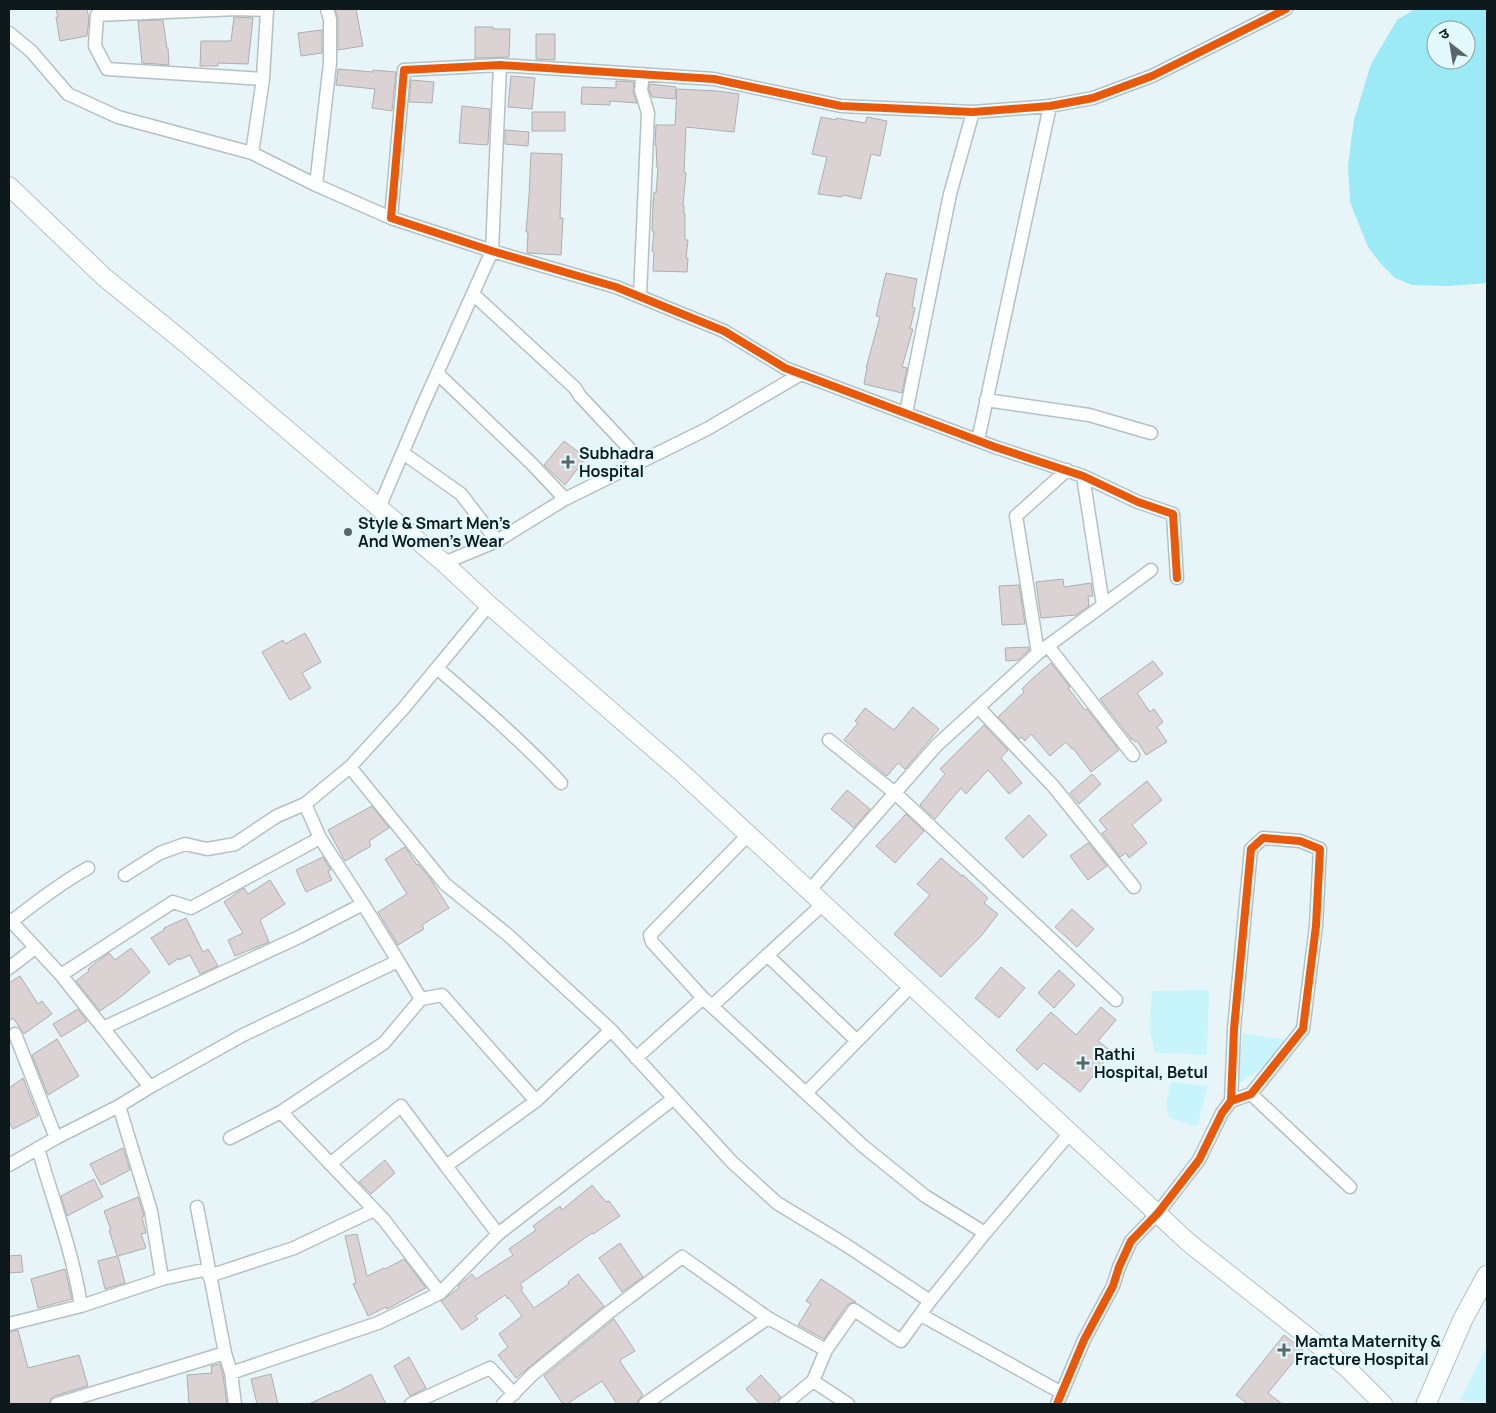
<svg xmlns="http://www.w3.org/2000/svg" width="1496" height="1413" font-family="Manrope,'Noto Sans Devanagari',sans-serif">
  <rect width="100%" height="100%" fill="#e8f5f8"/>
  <path fill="#c8f4fb" d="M1209,990l-2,65 -52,-2 -6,-27 3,-35z
    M1243,1033l42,7 -21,27 -27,18z
    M1171,1082l37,4 -11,41 -29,-10 -2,-15z
    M1487,1346v56l-27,-2z"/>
  <path fill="#9ceaf6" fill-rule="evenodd" d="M1415,9h72v274l-38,3 -37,-1 -17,-7 -14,-14 -13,-17 -18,-45 -2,-37 6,-45 17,-56 26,-44zM1436,30h30v30h-30z"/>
  <path fill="#dbd2d4" stroke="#adaeaf" d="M56,9h31l2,10 -2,17 -27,5 -4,-24h2z
    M335,9h21l7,37 -25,4v-31z
    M234,17l19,1 -5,46 -30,-1v3h-18l1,-25h30z
    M163,20l4,28h1l1,17 -27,-2 -4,-42z
    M475,27h18v2h17l-1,28 -34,1z
    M322,30v23l-21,3 -3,-23z
    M536,34h19v26l-19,-1z
    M338,69l35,3v-2l23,2 -4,39 -20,-3 3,-19 -39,-4z
    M511,76l24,2 -3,31 -24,-2z
    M411,80l23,2 -2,21 -23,-1z
    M616,81l18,1 -1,10 4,11 -27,-2v4l-29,-1 1,-17 34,1z
    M650,84l26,3 -1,12 -23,-2 -3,-8z
    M677,89l40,2 22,3 -5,38 -48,-5 -2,45 2,1 -3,32h1v9h1v26h3l-2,18h2l-1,14 -34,-1 1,-19 -2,-1 2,-20h-2l1,-28 1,-11 2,1 2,-25h-1l-1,-23h-1l1,-20h19z
    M462,106l28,3 -2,34 -1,2 -28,-2z
    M532,112h33v19h-33z
    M821,117l15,3v-2l29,5 2,-6 20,4 -7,35 -9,-2 -10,45 -18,-4 -1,2 -24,-3 9,-37 -15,-3z
    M505,130l24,2 -1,14 -23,-2z
    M531,153l31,1 -2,64h3l-2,37 -34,-2 1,-21h-2l3,-36z
    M886,273l31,6 -5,28 3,1 -5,21h3l-11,38 5,1 -5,25 -38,-9 3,-16h-1l14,-51 -4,-1z
    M564,441l22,17 -21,27 -21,-20z
    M1063,579l1,8 27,-4 2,13h-5l1,10 -13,9 -35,3 -5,-36z
    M1019,585l6,39 -23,1 -3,-39z
    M305,633l16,29 -19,11 9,15 -21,12 -28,-48 21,-12 2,4z
    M1029,647v3l-11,10 -12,1 -1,-13z
    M1153,661l10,13 -26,19 13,19 4,-3 9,13 -6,5 10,15 -21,13 -9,-14 -2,1 -2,-3 -1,1 -32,-41z
    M1051,663l19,24 -2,1 17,22 2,-1 32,41 -28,22 -18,-24 -1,1 -6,-7 -16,14 -19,-22 -6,7 -4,-4 -2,2 -21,-22 26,-25 -2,-3 11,-11z
    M913,707l26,22 -34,40 -7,-6 -11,13 -43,-36 14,-17 -3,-2 10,-13 29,22z
    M984,725l24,25 -7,8 21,25 -13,11 -21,-24 -22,24 -5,-6 -26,31 -15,-14 25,-31 -5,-5z
    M1092,774l9,10 -22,20 -9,-11z
    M1147,781l15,19 -30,25 15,18 -18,15 -3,-5 -6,4 -18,-24 5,-3 -8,-10z
    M847,790l23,19 -16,19 -23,-19z
    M372,806l17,22 -20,13 2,5 -26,15 -17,-31z
    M906,814l18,17 -29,32 -19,-17z
    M1029,815l18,20 -24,23 -18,-20z
    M1088,843l19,23 -19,14 -18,-24z
    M405,847l12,18 1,-1 12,14 19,30 -27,17 2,4 -26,16 -20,-33 29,-18 -22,-35z
    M323,857l8,13 -3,1 4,9 -26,12 -10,-22z
    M941,858l21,18 1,-1 25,23 -4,5 14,11 -16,21 -41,42 -47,-43 36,-39 -13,-11z
    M270,880l15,24 -25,16 9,22 -34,14 -7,-16 15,-7 -19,-31 20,-14 4,6z
    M1072,909l22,20 -17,18 -22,-20z
    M186,918l17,34 5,-3 10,17 -18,8 -10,-19 -11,5v-2l-10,7 -18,-27 13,-8v-2z
    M131,948l19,24 -28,24 -22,15 -24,-30 13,-10 -1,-2 10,-8 11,-8 6,7z
    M1001,967l24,21 -26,30 -24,-20z
    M1059,970l16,15 -21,23 -16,-15z
    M20,976l18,28 4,-3 10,13 -28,20 -11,-16 -4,3v-38z
    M1101,1007l15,13 -18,21 14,11 -32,40 -36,-29 -7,7 -21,-20 35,-38 25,23z
    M78,1009l9,12 -26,16 -8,-13z
    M57,1039l22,37 -31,19 -16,-40z
    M23,1078l15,38 -25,13 -4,-7v-34z
    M123,1148l7,22 -29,15 -11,-21z
    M385,1160l10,13 -24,21 -12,-12z
    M94,1179l9,18 -36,19 -6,-20z
    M592,1185l14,17 3,-1 11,15 -27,18 -1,-1 -72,51 3,4 -2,2 13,18 35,-24 -1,-2 10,-8 26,32 -88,72 -18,-23 10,-8 -9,-13 23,-18 -13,-18 -1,1 -3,-4 -30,21 3,3 -16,11 -21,-29 18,-13 -1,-2 14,-12 4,5 37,-24 -4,-6 27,-19 -3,-4 27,-20 2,4z
    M138,1197l5,16 1,3 -2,1 4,16 -5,1 5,14 -28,8 7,27 -20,6 -7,-28 19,-5 -8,-26h2l-7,-19z
    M357,1234l10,42 17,-8 1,1 19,-10 22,29 -39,21 -1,-2 -18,9 -15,-32 3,-1 -11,-47z
    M620,1243l23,34 -21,15 -23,-34z
    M21,1255l2,17 -14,1v-17z
    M65,1269l7,30 -34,9 -7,-29z
    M821,1279l35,23 -5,1 -4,2 -23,34 -26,-14 13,-21 -5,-3z
    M614,1319l21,32 -15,9 1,3 22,32 -5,5 -1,4h-20l-15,-23 -35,23h-4l-19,-28z
    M18,1330l10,38 51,-13 9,31 -34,10 -3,3 -2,5h-40v-72z
    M1284,1335l19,15 -35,43 14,11h-34l-12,-9z
    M409,1357l17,31 -16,8 -16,-30z
    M220,1364l3,11 4,29h-38l-2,-29 25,-2 -1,-7z
    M271,1374l7,30h-21l-6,-25z
    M371,1374l15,30h-77l28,-13v1z
    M761,1375l20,22 -8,7h-13l-14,-15z"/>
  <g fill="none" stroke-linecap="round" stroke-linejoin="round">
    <defs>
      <path id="street" d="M327,9l3,10v44l-14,122 75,33
        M9,33l22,18 37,43 50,23 134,36 64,32
        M252,153l11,-74 -156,-10 -12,-23 2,-31 140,-6 30,1 -4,69
        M473,294l102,94 5,8 61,65
        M640,296l8,-183 -7,-23 2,-16
        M437,373l94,90 34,36
        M986,400l103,15 62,18
        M906,413l44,-219 23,-82
        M978,440l72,-334
        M403,453l58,41 36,47
        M1083,476l20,129
        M379,508l43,-101 70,-156 8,-186
        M444,563l53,-22 68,-42 142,-70 94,-55
        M1177,578l-4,-64 -35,-12 -55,-26 -88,-29 -210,-79 -61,-37 -108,-44 -124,-36 -101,-33 13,-148 96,-5 214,14 127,27 132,6 77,-6 43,-8 59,-22 134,-67
        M1048,646l85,109
        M1038,653l-22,-137 51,-46
        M437,668c43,37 86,74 124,115
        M978,707l76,80 80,100
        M829,740l66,53 221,207
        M350,767l95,117 63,51 103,95 121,132 45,41 69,42 84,56
        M748,835l-98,100 2,7 51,56 160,148 62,50 60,37
        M125,875l35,-22 25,-9 22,5 28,-5 42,-28 28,-12
        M809,891l127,-145 102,-93 113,-83
        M9,919l52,56 89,112
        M11,922c25,-20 50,-39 77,-54
        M767,955l90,86
        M9,968l26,-20
        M61,975l112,-73 18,6 129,-70
        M421,999l21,-4 94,106 75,-71
        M712,1006l111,-102
        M103,1028l196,-91 64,-33
        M15,1034l41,104
        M636,1058l67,-60
        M806,1093l105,-107
        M1251,1094l99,93
        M119,1106l32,105 11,68
        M281,1112l103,108 56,73
        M230,1138l51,-26 103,-69 37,-44 -23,-38
        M38,1148c15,53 35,104 43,158
        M330,1164l71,-58 45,60
        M9,1165l47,-27 63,-32 31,-19 93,-52 155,-74 -35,-57 -43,-66 -15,-34 45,-37 53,-58 86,-104
        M197,1207l28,146 6,20 4,31
        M498,1234l-52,-68 90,-65
        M209,1276l85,-28 80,-38
        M921,1315l141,78
        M9,1324l72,-18 81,-27 46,-10
        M231,1373l147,-50 62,-30 58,-59 175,-135
        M813,1381l35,23
        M57,1404l168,-51
        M411,1404l79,-36 24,26
        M503,1404l30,-30 74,-60 75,-57 86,61 58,32
        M645,1404l123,-86
        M785,1404l28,-23 13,-31 28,-40 47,31 29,-40 55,-68 85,-100
        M1057,1404l27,-64 29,-54 6,-19 12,-26 27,-28 41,-53 23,-47 9,-12 20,-7 52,-65 13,-103 4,-77 -20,-8 -37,-3 -12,11 -17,180 -3,72"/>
      <path id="secondary" d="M9,186l95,91 80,65 260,221 45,42 192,167 507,470 158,125 37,37"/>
      <path id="primary" d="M1426,1404l37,-85 24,-44"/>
    </defs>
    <use href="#street" stroke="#b5c0c3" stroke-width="15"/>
    <use href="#secondary" stroke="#b5c0c3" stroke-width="20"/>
    <use href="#primary" stroke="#b5c0c3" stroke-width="21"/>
    <use href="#street" stroke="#fcfefe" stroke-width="12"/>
    <use href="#secondary" stroke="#fcfefe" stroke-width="18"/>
    <use href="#primary" stroke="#fcfefe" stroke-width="19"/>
    <defs>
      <path id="cycleway" d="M1177,578l-4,-64 -35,-12 -55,-26 -88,-29 -210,-79 -61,-37 -108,-44 -124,-36 -101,-33 13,-148 96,-5 214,14 127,27 132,6 77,-6 43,-8 59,-22 134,-67
        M1057,1404l27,-64 29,-54 6,-19 12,-26 27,-28 41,-53 23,-47 9,-12 20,-7 52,-65 13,-103 4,-77 -20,-8 -37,-3 -12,11 -17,180 -3,72"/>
    </defs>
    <use href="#cycleway" stroke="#e2fafe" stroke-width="11"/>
    <use href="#cycleway" stroke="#e8590c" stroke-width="8"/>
  </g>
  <g fill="#5a6668" stroke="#e2fafe" stroke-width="2">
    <path d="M565.5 454.5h5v5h5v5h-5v5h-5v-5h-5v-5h5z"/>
    <circle cx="348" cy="532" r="5"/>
    <path d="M1080.5 1055.5h5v5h5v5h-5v5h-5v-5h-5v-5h5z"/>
    <path d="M1281.5 1342.5h5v5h5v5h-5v5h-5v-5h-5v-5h5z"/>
  </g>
  <g text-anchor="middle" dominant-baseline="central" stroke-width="4.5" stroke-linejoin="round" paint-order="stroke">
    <g font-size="16" font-weight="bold" fill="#0e191b" stroke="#e2fafe" text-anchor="start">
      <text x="579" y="453">Subhadra<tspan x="579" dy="18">Hospital</tspan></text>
      <text x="358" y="523">Style &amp; Smart Men’s<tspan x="358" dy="18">And Women’s Wear</tspan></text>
      <text x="1094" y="1054">Rathi<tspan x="1094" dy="18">Hospital, Betul</tspan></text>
      <text x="1295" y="1341">Mamta Maternity &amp;<tspan x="1295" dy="18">Fracture Hospital</tspan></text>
    </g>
  </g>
  <rect width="1496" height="1413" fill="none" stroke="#0e191b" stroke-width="20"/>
  <g transform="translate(1451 45) rotate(329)"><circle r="24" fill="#e2fafe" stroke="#8da0a3"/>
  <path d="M0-4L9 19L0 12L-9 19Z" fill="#5a6668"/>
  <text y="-8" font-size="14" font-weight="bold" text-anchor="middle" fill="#0e191b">उ</text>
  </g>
</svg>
